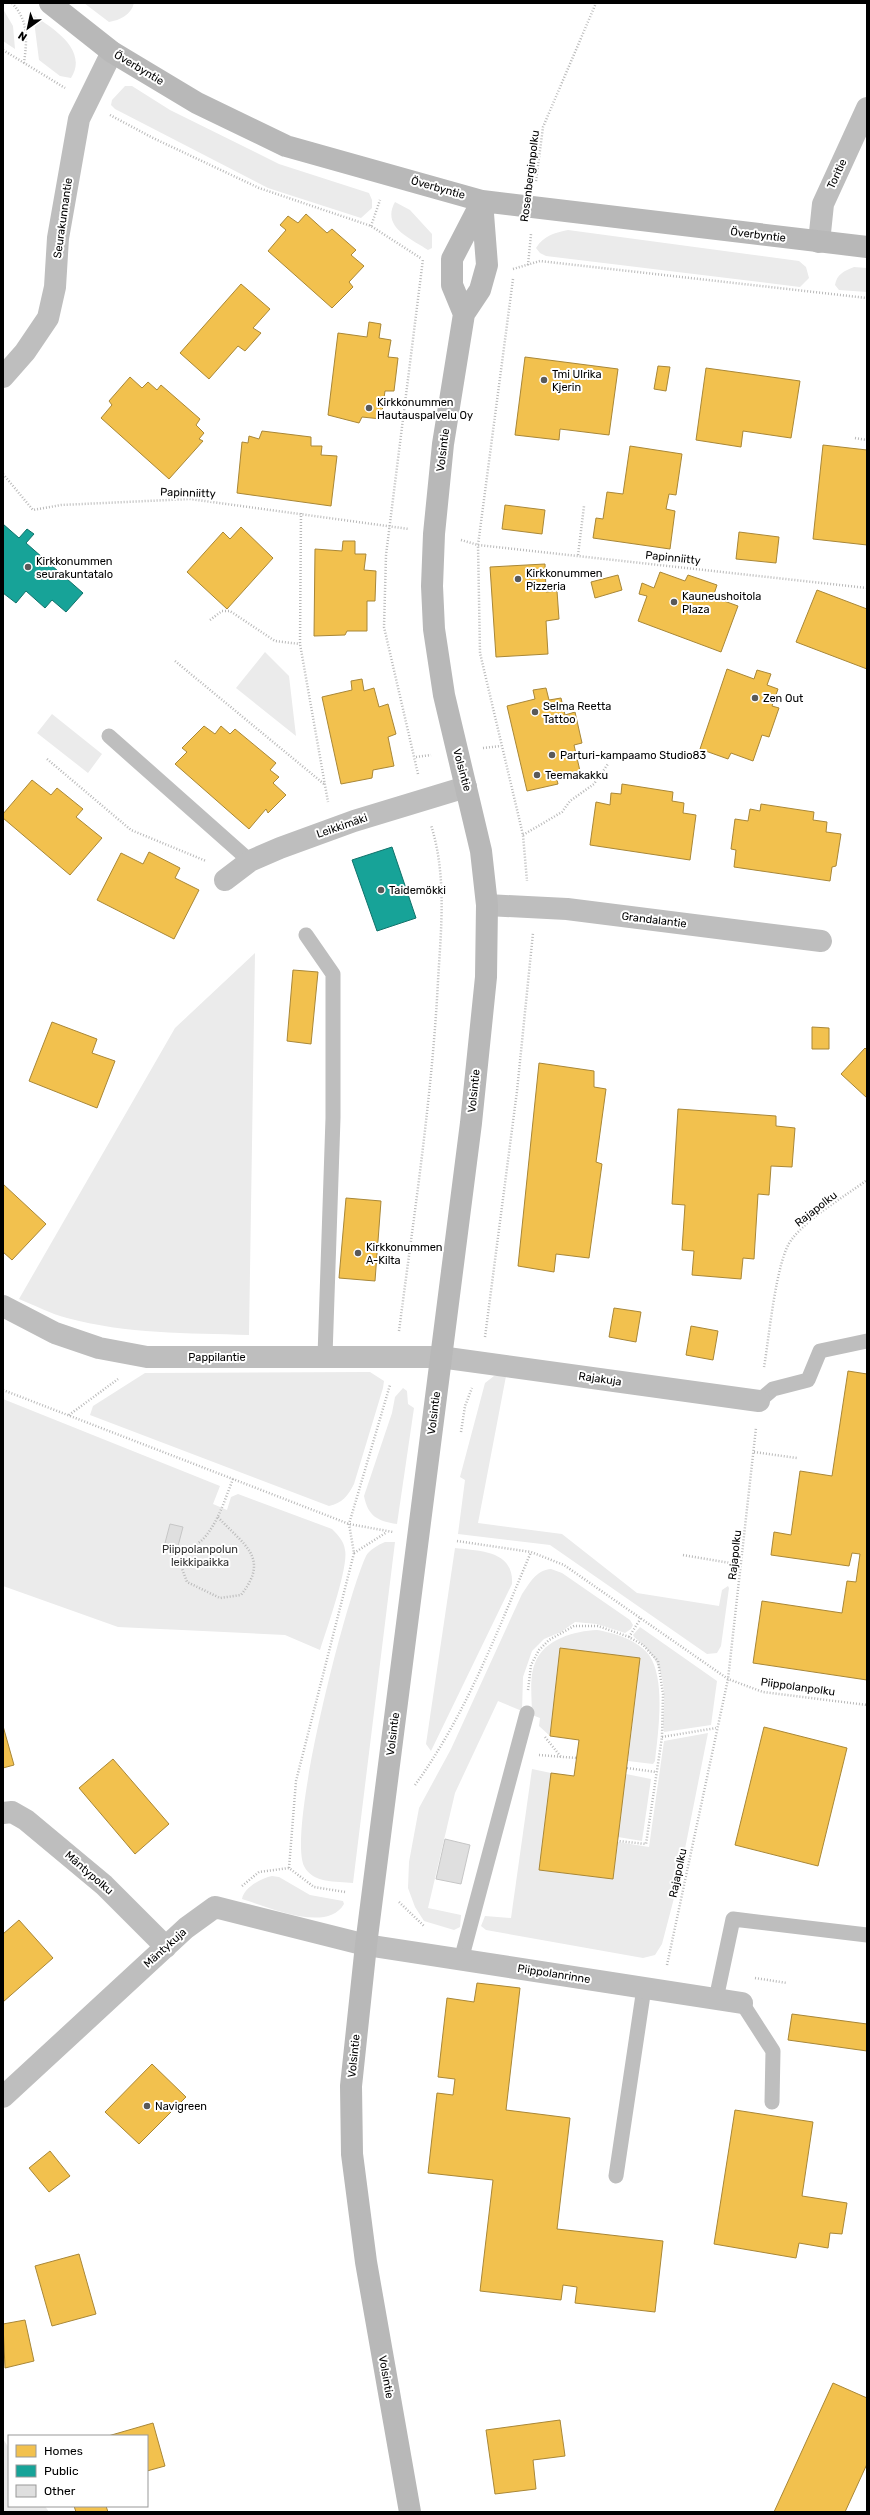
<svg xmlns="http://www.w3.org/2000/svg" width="870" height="2515" font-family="Rubik,sans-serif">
  <rect width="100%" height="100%" fill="#fff"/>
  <path fill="#ebebeb" d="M84,3h50c-3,12 -14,17 -25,19z
    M3,9l10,17 2,23 -12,-8z
    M28,12c20,13 62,36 43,66l-11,-2 -21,-16 -5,-39z
    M125,86h7l38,24 109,54 90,29 3,7v8l-11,10 -93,-30 -153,-79 -4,-4 1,-5z
    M395,202l15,8 22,24v14l-4,2c-18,-12 -47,-23 -33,-48z
    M568,230l231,31 7,6 3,11 -9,9 -254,-31 -6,-3 -4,-5c8,-13 19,-15 32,-18z
    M854,267l13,1v24l-28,-2 -4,-5c2,-11 9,-14 19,-18z
    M265,652l24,24 7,60 -60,-48z
    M52,714l50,40 -14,19 -51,-40z
    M255,953l-6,382c-61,-2 -123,-1 -182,-17 -16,-4 -33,-13 -48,-19l156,-271z
    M370,1372l14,9 -1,7 -29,96c-6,12 -12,19 -25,22l-239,-91 3,-9 52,-33z
    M494,1376h12l-28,147 84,11 75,59 82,13 3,-16 6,-4 1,2 -8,58 -4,7 -10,1 -157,-109 -92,-11 7,-54 -5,-3 25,-94z
    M403,1388l4,3 1,13 6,4 -17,116c-20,-3 -29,-8 -33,-28l28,-83 3,-16z
    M3,1399l217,87 -7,18 14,6 4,-13 7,-3 94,35c6,6 12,12 13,21 4,16 -19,81 -25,100l-35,-15 -167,-8 -115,-41z
    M385,1542h10l-42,341c-17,-2 -40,1 -49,-17 -17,-38 42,-267 62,-310 3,-6 12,-11 19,-14z
    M455,1548c24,3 59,2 57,36l-81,167 -5,-7z
    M551,1569l11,4 68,47 3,5 -2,4 -6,4 -28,-9 -22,-2 -14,10 -17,7 -12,12 -9,26 -1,34 -24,-10 -43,92 -27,115 33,7 -1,12 -6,3 -30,-9 -9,-14 -7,-19 1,-26 10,-54 32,-59 71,-155c8,-11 14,-24 29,-25z
    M640,1627l77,54 -6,44 -47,7c-2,-9 0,-19 0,-28 1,-31 -7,-48 -30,-67l-1,-2z
    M597,1630c17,3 41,10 52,25 17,24 9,78 6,106l-2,3 -25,-3 12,-103 -80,-10 -10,88 -11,-10 1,-8 -8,-3c0,-16 -3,-38 3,-52 9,-24 40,-32 62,-33z
    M708,1733l-29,146 -17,65 -7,11 -12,3 -157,-28 -5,-4 4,-10 26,2 21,-149 19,4 -12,97 74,9 5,-37 31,5 15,-106z
    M626,1774l25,5 -9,62 -24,-4z
    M272,1876l7,1 31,18 33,6 1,3c-17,30 -78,2 -102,-5 2,-12 20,-21 30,-23z
    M3,2439l6,9v58h36l4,6h-46z"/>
  <path fill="#f2c14e" stroke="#a98737" d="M306,214l21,19 5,-4 24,21 -5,5 13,11 -15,16 4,5 -21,21 -64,-57 18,-21 -6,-5 8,-9 10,7z
    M241,284l29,25 -17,19 8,5 -16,18 -7,-5 -29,33 -29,-26z
    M369,322l12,2 -2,14 12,2 -3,17 10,1 -4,33h-9l-4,28 -19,-2 -3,6 -31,-8 10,-82 29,4z
    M525,357l93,12 -9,66 -49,-6 -1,11 -44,-5z
    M658,366l12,1 -4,24 -12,-2z
    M706,368l94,13 -9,57 -48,-7 -2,16 -45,-7z
    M130,377l12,11 6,-6 9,8 4,-5 39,34 -4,6 8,8 -5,6 4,2 -34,38 -68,-61 11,-13 -3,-4z
    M262,431l49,6v9h11l-1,9 16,1 -6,50 -94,-13 5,-51 6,1 1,-7 10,3z
    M823,445l44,5v95l-54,-6z
    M630,446l52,8 -6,41 -7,-1 -3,15 9,2 -5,38 -77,-11 3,-20 7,1 4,-27 16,2z
    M505,505l40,5 -3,24 -40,-5z
    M241,527l32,31 -46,51 -40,-37 36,-40 7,7z
    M739,532l40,5 -3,26 -40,-4z
    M343,541h12v13h11l-2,16 12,1 -1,30h-8v30h-20l-2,4 -31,1 1,-87 27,2z
    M545,564l1,28 11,-1 2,28 -13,2 2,33 -52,3 -6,-90z
    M660,572l25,9 3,-6 29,10 -4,12 25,9 -17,46 -83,-31 9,-25 -8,-2 3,-11 12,5z
    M618,575l4,15 -27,8 -4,-16z
    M817,590l50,19v60l-71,-27z
    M727,669l27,10 3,-9 14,4 -4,11 11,4 -6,17 7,2 -10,29 -7,-2 -9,26 -22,-8 -3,6 -28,-10z
    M362,679l2,12 10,-3 5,19 9,-3 8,30 -8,3 6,29 -21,4 -1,8 -31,6 -19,-87 30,-7 -1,-9z
    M546,688l3,12 12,-2 4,17 10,-3 7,31 -8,2 6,26 -24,5 2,8 -31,7 -20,-85 28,-7 -2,-9z
    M204,726l11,8 6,-8 9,8 5,-5 41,34 -6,7 9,7 -6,6 13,12 -18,18 -2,-4 -17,20 -74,-65 12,-12 -5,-4z
    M32,780l19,15 6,-7 26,21 -7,8 26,21 -32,37 -67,-57v-4z
    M622,784l51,8 -1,9 12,2 -1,10 13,2 -6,45 -100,-15 6,-43 14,3 1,-12 10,1z
    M761,804l53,8 -1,8 14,2 -1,10 15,2 -5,32 -4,1 -2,14 -96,-14 2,-17 -5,-1 4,-30 13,2 2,-12 10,2z
    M149,852l31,16 -5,10 24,12 -25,49 -77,-39 24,-47 22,11z
    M293,970l25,2 -7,72 -24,-3z
    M52,1022l45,17 -5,14 23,8 -18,47 -68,-27z
    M812,1027l17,1v21h-17z
    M865,1048l2,2v48l-26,-24z
    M539,1063l55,8v16l12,2 -10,73 6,2 -13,94 -33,-4 -2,18 -36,-6z
    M678,1109l98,7v10l19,2 -3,39 -21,-1 -2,29 -11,-1 -4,65 -11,-1 -2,21 -49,-4 2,-24 -12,-1 3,-45 -13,-1z
    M3,1184l43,40 -34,36 -9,-8z
    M346,1198l35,3 -6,80 -36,-3z
    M614,1308l27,4 -5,30 -27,-5z
    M691,1326l27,5 -5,29 -27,-5z
    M848,1371l19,3v306l-114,-17 9,-62 80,12 5,-32 9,1 4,-28 -8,-1 -3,13 -78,-11 3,-23 17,3 9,-64 32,5z
    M560,1648l80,10 -27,221 -74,-9 12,-97 23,3 5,-36 -29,-4z
    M3,1726l11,39 -11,3z
    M764,1727l83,21 -29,118 -83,-21z
    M113,1759l56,65 -34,30 -56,-66z
    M19,1920l34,38 -50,44v-68z
    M477,1983l43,5 -14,122 64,8 -13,111 106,12 -8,71 -80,-9 2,-16 -14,-2 -2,15 -81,-9 13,-111 -65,-7 9,-80 16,2 2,-16 -17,-2 9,-79 27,4z
    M792,2014l75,10v27l-79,-11z
    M152,2064l34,33 -47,47 -34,-32z
    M735,2110l78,12 -11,74 45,7 -5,31 -12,-1 -2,15 -29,-5 -3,15 -82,-14z
    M50,2151l20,25 -21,16 -20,-24z
    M79,2254l17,60 -44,12 -17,-60z
    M25,2320l9,41 -29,7 -2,-44z
    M833,2383l34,15v66l-22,48h-71z
    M560,2420l5,36 -32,4 3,29 -41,5 -9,-64z
    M153,2423l12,43 -18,5v-35h-39z
    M74,2506h32l2,6h-32z"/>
  <path fill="#17a398" stroke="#10726a" d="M3,524l16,14 8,-9 7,5 -8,9 57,50 -17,19 -14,-12 -7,8 -19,-17 -10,12 -13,-10z
    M392,847l24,71 -39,13 -25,-71z"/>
  <path fill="#dfdfdf" stroke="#c6c6c6" d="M170,1524l13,3 -5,19 -13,-3z
    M445,1839l25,6 -9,39 -25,-5z"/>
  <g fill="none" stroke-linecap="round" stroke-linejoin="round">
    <path stroke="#b9b9b9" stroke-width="2.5" stroke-dasharray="1 2" stroke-linecap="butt" d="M12,3c17,18 15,37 12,60
      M3,50l62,38
      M110,115l43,23 106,50 112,38 51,33
      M536,181l7,-54 53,-124
      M371,226l9,-26
      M528,265l3,-31
      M513,269l27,-8 327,37
      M513,279l-35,266 2,108 43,182 4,46
      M855,438l12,2
      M3,474l30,36 28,-5 129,-6 219,30
      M301,513l-1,131 28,158
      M461,540l17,5 389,43
      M578,555l6,-49
      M210,620l12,-9h8l45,30 25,3
      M175,661l149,123
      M483,748l18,-2
      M416,757l15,-2
      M47,759l84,71 75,31
      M418,774l-34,-147 2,-72 37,-296
      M523,835l39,-23 8,-11 24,-17 14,-20
      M399,1331c15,-116 33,-233 39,-350 3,-52 9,-105 -7,-156
      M485,1337l32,-246 16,-158
      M764,1367c5,-28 12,-109 28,-128 17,-22 52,-42 75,-59
      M3,1390l346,134 44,8
      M69,1415l49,-36
      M461,1432l4,-26 7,-18
      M754,1452l43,6
      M218,1517c25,28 53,40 23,78l-21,3 -33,-16 -7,-19c8,-17 14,-14 25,-26 14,-17 20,-38 28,-58
      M457,1541l74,11 33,13 164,114 35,13 104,13
      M354,1553l33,-21
      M683,1555l59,10
      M629,1637l12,-19
      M528,1690l3,-25 8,-15 10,-10 25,-14h24l31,11 14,8 15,16 5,33 -1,43 -16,107 -28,-3
      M545,1737l16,20
      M662,1737l54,-9
      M539,1755l38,3
      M627,1768l29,4
      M415,1785c51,-70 82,-153 116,-233
      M242,1886l17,-14 30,-4
      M345,1892l-31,-5 -25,-19 7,-87 58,-228 -5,-29 41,-139
      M399,1902l25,24
      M667,1965l61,-286 28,-251
      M755,1978l32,5"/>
    <path stroke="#bebebe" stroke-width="15" d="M109,736l141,125
      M306,935l27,39v144l-8,238
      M759,1401l14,-12 35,-9 12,-29 47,-10
      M461,1960l66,-247
      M716,1999l17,-80 134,16
      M742,2003l31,48 -1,51
      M616,2176l28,-188"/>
    <path stroke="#bebebe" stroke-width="22" d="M819,242l4,-38 44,-96
      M3,377l22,-25 23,-34 7,-31 3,-49 21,-119 33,-67
      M225,880l25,-19 30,-13 74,-27 112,-34
      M487,905l80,4 254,32
      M3,1306l52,27 44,15 48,9h293l319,44
      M3,1813l9,-1 14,8 78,65 62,62
      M3,2097l183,-169 29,-21 151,38 376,58"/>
    <path stroke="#b8b8b8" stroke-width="22" d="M50,3l62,49 85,51 89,43 196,55 385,46
      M464,314l-12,-29v-26l30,-58
      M410,2512l-44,-250 -14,-108 -1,-68 15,-141 105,-822 15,-146 1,-72 -6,-54 -37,-156 -10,-66 -2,-43 2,-52 9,-90 21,-130 16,-24 7,-25 -5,-64"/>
  </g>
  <g fill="#595959" stroke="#fff" stroke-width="1.5">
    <circle cx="544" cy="380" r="4"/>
    <circle cx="369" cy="408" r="4"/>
    <circle cx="28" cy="567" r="4"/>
    <circle cx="518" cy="579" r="4"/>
    <circle cx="674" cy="602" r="4"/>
    <circle cx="755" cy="698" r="4"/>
    <circle cx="535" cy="712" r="4"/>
    <circle cx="552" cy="755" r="4"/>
    <circle cx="537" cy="775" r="4"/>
    <circle cx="381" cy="890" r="4"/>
    <circle cx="358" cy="1253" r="4"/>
    <circle cx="147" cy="2106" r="4"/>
  </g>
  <g text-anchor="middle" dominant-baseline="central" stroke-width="4" stroke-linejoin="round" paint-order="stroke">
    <g font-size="11" fill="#000" stroke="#fff">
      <text transform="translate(139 68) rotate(31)">Överbyntie</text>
      <text transform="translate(837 174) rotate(-65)">Toritie</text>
      <text transform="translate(530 176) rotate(-83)">Rosenberginpolku</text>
      <text transform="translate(438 188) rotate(16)">Överbyntie</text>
      <text transform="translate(63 218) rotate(-82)">Seurakunnantie</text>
      <text transform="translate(758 235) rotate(7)">Överbyntie</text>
      <text transform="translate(443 450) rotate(-83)">Volsintie</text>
      <text transform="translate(188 493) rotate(2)">Papinniitty</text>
      <text transform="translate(673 558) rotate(6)">Papinniitty</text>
      <text transform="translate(462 770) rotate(75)">Volsintie</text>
      <text transform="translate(342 826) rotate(-19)">Leikkimäki</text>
      <text transform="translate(654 920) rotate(7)">Grandalantie</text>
      <text transform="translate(474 1091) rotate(-84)">Volsintie</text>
      <text transform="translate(816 1209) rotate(-38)">Rajapolku</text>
      <text x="217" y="1357">Pappilantie</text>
      <text transform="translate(600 1379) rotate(8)">Rajakuja</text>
      <text transform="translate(434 1413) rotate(-83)">Volsintie</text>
      <text transform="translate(735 1555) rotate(-84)">Rajapolku</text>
      <text transform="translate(798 1687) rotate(8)">Piippolanpolku</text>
      <text transform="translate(393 1734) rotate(-83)">Volsintie</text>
      <text transform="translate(89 1873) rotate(41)">Mäntypolku</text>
      <text transform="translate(678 1873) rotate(-78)">Rajapolku</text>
      <text transform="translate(165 1948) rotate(-42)">Mäntykuja</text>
      <text transform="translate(554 1974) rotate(9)">Piippolanrinne</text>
      <text transform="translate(354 2056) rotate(-84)">Volsintie</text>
      <text transform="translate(386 2377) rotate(80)">Volsintie</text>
    </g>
    <g font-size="11" fill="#000" stroke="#fff" text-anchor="start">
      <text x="552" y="374">Tmi Ulrika<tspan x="552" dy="13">Kjerin</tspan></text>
      <text x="377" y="402">Kirkkonummen<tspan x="377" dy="13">Hautauspalvelu Oy</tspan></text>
      <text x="36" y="561">Kirkkonummen<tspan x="36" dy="13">seurakuntatalo</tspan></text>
      <text x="526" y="573">Kirkkonummen<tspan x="526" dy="13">Pizzeria</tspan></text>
      <text x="682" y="596">Kauneushoitola<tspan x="682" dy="13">Plaza</tspan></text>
      <text x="763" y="698">Zen Out</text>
      <text x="543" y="706">Selma Reetta<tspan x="543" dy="13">Tattoo</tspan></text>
      <text x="560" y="755">Parturi-kampaamo Studio83</text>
      <text x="545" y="775">Teemakakku</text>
      <text x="389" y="890">Taidemökki</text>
      <text x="366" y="1247">Kirkkonummen<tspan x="366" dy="13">A-Kilta</tspan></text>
      <text x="155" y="2106">Navigreen</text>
    </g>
    <g font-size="11" fill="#323232" stroke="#fff">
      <text x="200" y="1549">Piippolanpolun<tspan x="200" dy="13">leikkipaikka</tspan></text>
    </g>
  </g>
  <rect width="870" height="2515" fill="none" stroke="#000000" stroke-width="8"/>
  <rect x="8" y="2435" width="140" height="72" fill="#ffffff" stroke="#999999"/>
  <rect x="16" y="2445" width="20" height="12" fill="#f2c14e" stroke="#999999"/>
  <text x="44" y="2455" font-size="12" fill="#000000">Homes</text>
  <rect x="16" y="2465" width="20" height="12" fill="#17a398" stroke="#999999"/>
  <text x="44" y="2475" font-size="12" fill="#000000">Public</text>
  <rect x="16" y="2485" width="20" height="12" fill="#dfdfdf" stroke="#999999"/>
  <text x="44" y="2495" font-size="12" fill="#000000">Other</text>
  <g transform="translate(28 28) rotate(213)" stroke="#ffffff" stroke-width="3" paint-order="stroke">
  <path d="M0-3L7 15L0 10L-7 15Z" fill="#000000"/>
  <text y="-6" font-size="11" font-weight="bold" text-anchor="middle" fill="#000000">N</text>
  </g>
</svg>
